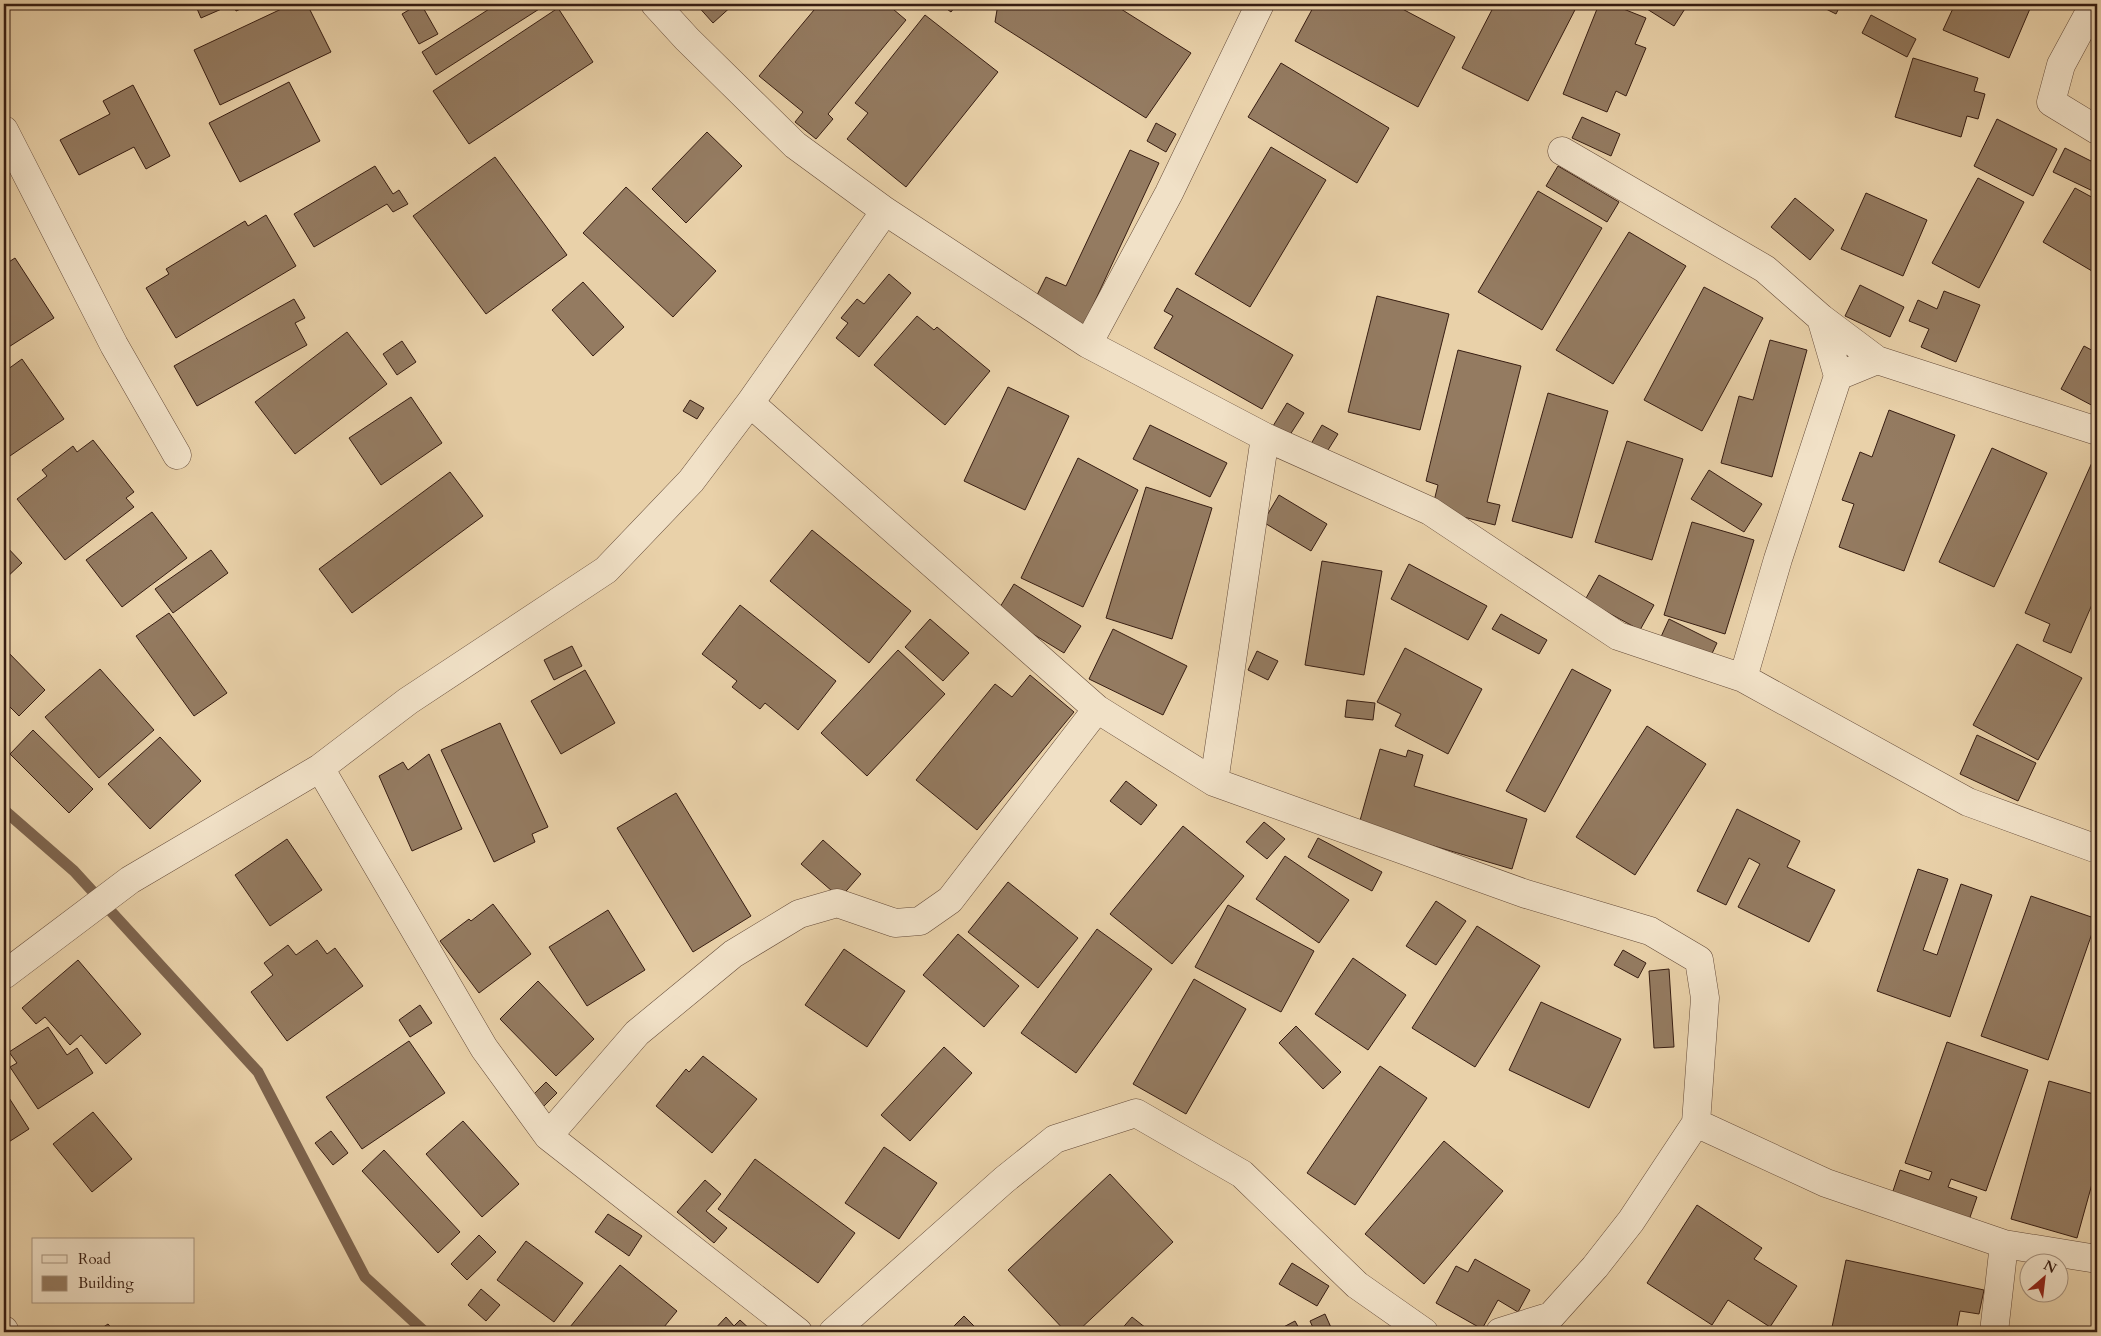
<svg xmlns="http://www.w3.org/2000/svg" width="2101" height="1336" font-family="Cardo,serif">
  <rect width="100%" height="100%" fill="#e9d1a9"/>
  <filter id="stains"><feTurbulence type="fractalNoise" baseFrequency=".004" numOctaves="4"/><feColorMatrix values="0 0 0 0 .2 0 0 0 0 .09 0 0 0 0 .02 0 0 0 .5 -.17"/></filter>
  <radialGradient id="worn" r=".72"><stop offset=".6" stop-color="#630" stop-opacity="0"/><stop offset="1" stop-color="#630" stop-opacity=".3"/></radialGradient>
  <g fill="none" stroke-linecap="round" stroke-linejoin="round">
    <path stroke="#7d644e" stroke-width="11" d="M4,810l70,61 184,201 107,205 60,55"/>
  </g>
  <path fill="#947b61" stroke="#371d12" d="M195,4h57l-16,7 -3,-7 -32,14z
    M292,4h15l24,48 -111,53 -26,-55z
    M419,4h2l17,30 -19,10 -17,-30z
    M497,4h50l-111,71 -14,-23z
    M696,4h38l-21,19z
    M819,4h68l19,16 -78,94 5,5 -17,20 -21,-17 8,-10 -44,-36z
    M940,4h17l-6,8z
    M998,4h115l78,49 -45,65 -151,-96z
    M1315,4h78l62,33 -37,70 -123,-66z
    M1454,4h12l-2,5z
    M1495,4h83l-50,97 -66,-33z
    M1599,4h12l35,14 -11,26 11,4 -20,48 -10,-5 -9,21 -44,-18z
    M1639,4h49l-14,22z
    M1816,4h25l-5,10z
    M1955,4h77l-23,54 -66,-28z
    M558,8l35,54 -124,82 -36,-53z
    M925,15l73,57 -92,115 -59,-48 21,-26 -13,-10z
    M1871,15l45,24 -9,18 -45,-24z
    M1913,58l65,20 -4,13 11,3 -7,25 -11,-3 -6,21 -66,-20z
    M1281,63l108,65 -32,55 -109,-66z
    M289,82l31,59 -80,41 -31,-59z
    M133,85l37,71 -24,13 -12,-22 -55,28 -19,-35 50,-26 -7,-13z
    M1582,117l38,17 -9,22 -39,-18z
    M1997,119l60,30 -24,47 -59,-30z
    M1156,123l20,11 -10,18 -19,-11z
    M707,132l35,34 -56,57 -34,-34z
    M1271,147l55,33 -76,127 -55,-33z
    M2065,148l32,16v29l-44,-21z
    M1130,150l29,13 -77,166 -50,-24 14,-28 20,9z
    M495,157l72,98 -81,59 -73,-98z
    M375,166l18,28 6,-4 9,14 -15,8 -6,-8 -73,43 -20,-33z
    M1558,166l61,36 -12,20 -61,-36z
    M1978,178l46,24 -45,86 -47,-25z
    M626,187l90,84 -43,46 -90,-84z
    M2075,188l22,12v74l-54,-32z
    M1538,191l64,37 -60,102 -64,-38z
    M1866,193l61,27 -24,56 -62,-27z
    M1795,198l39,32 -24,30 -39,-33z
    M266,215l30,51 -120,72 -30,-50 23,-14 -3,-5 79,-48 3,5z
    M4,227l5,8 -5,3z
    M1629,232l57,34 -73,118 -57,-34z
    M15,258l39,60 -50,32v-74l4,-3 -4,-8z
    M889,274l22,19 -52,64 -23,-19 12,-15 -7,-5 16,-19 7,5z
    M583,282l41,45 -31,29 -41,-46z
    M1860,285l44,22 -14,30 -45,-21z
    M1704,287l59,31 -61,113 -58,-31z
    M1177,288l116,67 -31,54 -108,-61 19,-32 -9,-5z
    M1944,291l36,14 -24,57 -35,-15 8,-18 -20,-8 9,-21 19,9z
    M1377,296l72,18 -29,116 -72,-18z
    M294,299l11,19 -10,5 12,22 -110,61 -23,-40z
    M917,316l17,14 3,-3 53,44 -45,54 -71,-60z
    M347,332l40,52 -92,70 -40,-52z
    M1770,340l37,10 -35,127 -51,-14 18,-67 14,4z
    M402,341l14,21 -19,13 -14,-21z
    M2084,346l13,7v28l-2,4 2,2v21l-36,-19z
    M1458,350l63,16 -34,136 13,3 -5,20 -63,-16 6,-24 -12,-4z
    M22,359l42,60 -60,41v-88z
    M1008,387l61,29 -44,94 -61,-29z
    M1548,393l60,18 -36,127 -60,-17z
    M411,397l31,46 -61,42 -32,-47z
    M690,400l14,8 -7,11 -14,-8z
    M1287,403l17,10 -18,28 -16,-10z
    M1889,410l66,25 -51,136 -65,-24 15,-43 -12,-4 18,-48 12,5z
    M1150,425l77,38 -17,34 -77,-38z
    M1322,425l16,9 -15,24 -15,-9z
    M93,440l41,52 -8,6 8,9 -69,53 -48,-61 30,-23 -5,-6 31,-24 4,6z
    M1627,441l56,18 -31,101 -57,-18z
    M1992,448l55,25 -53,114 -55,-25z
    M1078,458l60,32 -55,117 -62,-29z
    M2094,458l3,1v134l-26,60 -28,-12 7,-17 -25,-11z
    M1709,470l53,34 -18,28 -53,-33z
    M450,472l33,44 -131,97 -33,-44z
    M1146,487l66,21 -40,131 -66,-21z
    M1279,495l48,29 -16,27 -48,-29z
    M152,512l35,46 -65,49 -36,-47z
    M1692,522l62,18 -29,94 -61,-19z
    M812,530l99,81 -42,52 -99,-82z
    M4,544l18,19 -18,17z
    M211,550l17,23 -55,40 -18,-24z
    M1322,561l60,10 -18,104 -59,-10z
    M1409,564l78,42 -19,34 -77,-41z
    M1599,575l55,30 -14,25 -55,-30z
    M1014,584l67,42 -17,27 -67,-41z
    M740,605l96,76 -38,49 -33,-27 -5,6 -28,-22 5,-6 -35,-27z
    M169,613l58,80 -33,23 -58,-80z
    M1501,614l46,26 -8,14 -47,-25z
    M930,619l39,34 -26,28 -38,-34z
    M1669,619l48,24 -9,19 -48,-23z
    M1113,629l74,37 -24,49 -74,-36z
    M2017,644l65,34 -44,82 -65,-35z
    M572,646l10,20 -28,14 -10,-20z
    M4,648l41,42 -26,26 -15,-15z
    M1405,648l77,41 -34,65 -53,-28 6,-12 -24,-12z
    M898,650l47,44 -78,82 -46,-43z
    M1257,651l21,10 -10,19 -20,-10z
    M100,669l54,61 -55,48 -54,-61z
    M1572,669l39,21 -66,122 -39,-21z
    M585,670l30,53 -54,31 -30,-53z
    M1030,675l44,37 -97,118 -61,-50 79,-96 17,13z
    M1347,700l28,3 -2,17 -28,-3z
    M500,723l48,104 -16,7 3,8 -41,20 -53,-112z
    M1647,726l59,38 -71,111 -59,-38z
    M33,730l60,59 -24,24 -59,-59z
    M1977,735l59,28 -18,38 -58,-27z
    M160,737l41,44 -51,48 -42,-45z
    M1380,749l26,8 2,-7 15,5 -9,31 113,33 -15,50 -153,-45z
    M429,754l33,75 -50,22 -33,-75 24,-14 5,8z
    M1126,781l31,24 -16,20 -31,-24z
    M676,793l75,123 -58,36 -76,-124z
    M2097,800v21l-5,-1z
    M1737,809l63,32 -13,26 48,23 -26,52 -71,-35 22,-43 -11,-6 -23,47 -29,-14z
    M1264,822l21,17 -18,20 -21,-17z
    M1183,826l61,50 -72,88 -62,-50z
    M1318,838l64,34 -10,19 -64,-34z
    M287,839l35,51 -52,36 -35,-51z
    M823,840l38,34 -21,24 -39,-34z
    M1285,856l64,44 -30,43 -63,-44z
    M1918,869l30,10 -25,71 14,5 24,-71 31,11 -42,122 -73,-26z
    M1008,882l70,56 -40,50 -70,-56z
    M2031,896l66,23 -49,141 -67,-24z
    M1436,901l30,20 -30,44 -30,-19z
    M493,904l38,50 -52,39 -39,-52 29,-22 2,2z
    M1228,905l86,46 -33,61 -86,-45z
    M608,910l37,60 -58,36 -38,-59z
    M1477,926l63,40 -65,101 -63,-39z
    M1097,929l55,40 -76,104 -55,-40z
    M958,934l61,52 -35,41 -61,-52z
    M317,940l10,14 8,-6 28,38 -76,55 -36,-49 22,-17 -9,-12 24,-18 8,10z
    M844,949l61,42 -38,56 -62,-42z
    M1623,950l23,13 -8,15 -24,-13z
    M1353,958l53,37 -38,55 -53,-36z
    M78,960l63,74 -35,30 -25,-29 -11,10 -25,-28 -9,7 -14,-16z
    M1669,969l5,78 -20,1 -5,-77z
    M1194,979l52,30 -60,105 -53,-30z
    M538,981l56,58 -38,37 -56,-57z
    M1541,1002l80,37 -32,69 -80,-38z
    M420,1005l12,18 -22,14 -11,-17z
    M1296,1026l45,46 -18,17 -44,-46z
    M48,1027l19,28 10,-7 16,25 -55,36 -28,-42 7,-4 -8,-11z
    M409,1041l36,52 -83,56 -36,-52z
    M1947,1042l81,28 -42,121 -35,-12 -3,8 29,10 -9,26 -77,-26 9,-27 29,10 3,-8 -27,-9z
    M944,1047l28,26 -62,68 -29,-26z
    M703,1056l54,43 -45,54 -56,-47 30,-37 3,3z
    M1380,1066l47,32 -72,107 -48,-32z
    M2049,1081l48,14v71l-20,72 -66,-19z
    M546,1082l11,11 -16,16 -11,-11z
    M4,1090l25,39 -25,16z
    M93,1112l39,47 -40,33 -39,-48z
    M463,1121l56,63 -37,33 -56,-63z
    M331,1131l17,22 -15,12 -18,-22z
    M1444,1141l59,50 -79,93 -59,-50z
    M884,1147l53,36 -38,56 -54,-36z
    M384,1150l76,82 -22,21 -76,-82z
    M755,1159l100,74 -37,50 -100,-74z
    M1110,1174l63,68 -96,90h-11l-58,-62z
    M705,1180l16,14 -15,17 21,17 -13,15 -37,-31z
    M1697,1205l65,43 -8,11 43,27 -27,41 -42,-27 -16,25 -65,-42z
    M608,1214l34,22 -13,20 -34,-24z
    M479,1235l17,17 -29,28 -16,-16z
    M526,1241l57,42 -29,39 -57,-42z
    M1475,1259l55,31 -12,22 -20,-12 -16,29 -46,-26 20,-37 12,6z
    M1846,1260l138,30 -5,24 -19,-3 -4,21h-125z
    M1292,1263l37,23 -12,20 -38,-22z
    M620,1265l57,46 -17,21h-94z
    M481,1289l19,16 -14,16 -18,-16z
    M1325,1314l8,18h-18l-5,-11z
    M964,1316l16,16h-32z
    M726,1317l8,9 6,-6 13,12h-41z
    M1132,1317l19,15h-32z
    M1295,1321l6,11h-27z
    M108,1324l7,8h-19z
    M1684,1327l9,5h-12z"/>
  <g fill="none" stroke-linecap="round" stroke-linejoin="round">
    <defs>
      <path id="minor" d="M655,4l32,35 108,106 90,66 203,133 177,93 165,74 188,125 125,42 225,124 129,47
        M2094,4l-33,61 -10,37 46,28
        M4,130l110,215 63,110
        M1562,151l203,118 56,49 17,58
        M1821,318l56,42 220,71
        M1088,344l81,-151 91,-189
        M750,403l347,306 117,73 312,112 124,37 49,29 6,38 -9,125 -65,98 -36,46 -44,49 -51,16
        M1743,678l35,-119 60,-183 39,-16
        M320,768l164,280 64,88 250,196
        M1214,782l51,-345
        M4,975l126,-95 190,-112 88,-67 198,-131 85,-89 59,-78 135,-192
        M1696,1123l130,60 178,61 93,15
        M548,1136l89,-103 96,-79 66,-40 38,-11 58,20 25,-2 30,-21 147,-191
        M4,1330l1,2
        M833,1332l171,-152 51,-41 81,-26 106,61 115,111 67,47
        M1994,1332l10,-88"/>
    </defs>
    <use href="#minor" stroke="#644a38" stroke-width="29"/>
    <use href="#minor" stroke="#f1e1c7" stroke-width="28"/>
  </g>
  <rect width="2101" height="1336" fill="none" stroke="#e9d1a9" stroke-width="20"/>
  <rect x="5" y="5" width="2091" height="1326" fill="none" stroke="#371d12" stroke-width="2.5"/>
  <rect x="10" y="10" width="2081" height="1316" fill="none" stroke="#371d12"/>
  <rect x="32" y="1238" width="162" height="65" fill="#f1e1c7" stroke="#a7937f"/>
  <rect x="42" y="1255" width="25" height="8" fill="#f1e1c7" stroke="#a7937f"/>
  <text x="78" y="1264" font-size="15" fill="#371d12">Road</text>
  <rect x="42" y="1276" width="25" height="15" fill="#947b61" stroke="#a7937f"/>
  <text x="78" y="1288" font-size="15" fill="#371d12">Building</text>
  <g transform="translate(2044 1278) rotate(28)"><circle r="24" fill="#f1e1c7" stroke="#a7937f"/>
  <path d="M0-4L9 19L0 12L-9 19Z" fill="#8f2418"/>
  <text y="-8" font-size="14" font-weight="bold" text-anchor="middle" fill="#371d12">N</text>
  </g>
  <rect width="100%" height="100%" filter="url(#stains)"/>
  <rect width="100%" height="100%" fill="url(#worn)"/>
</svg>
